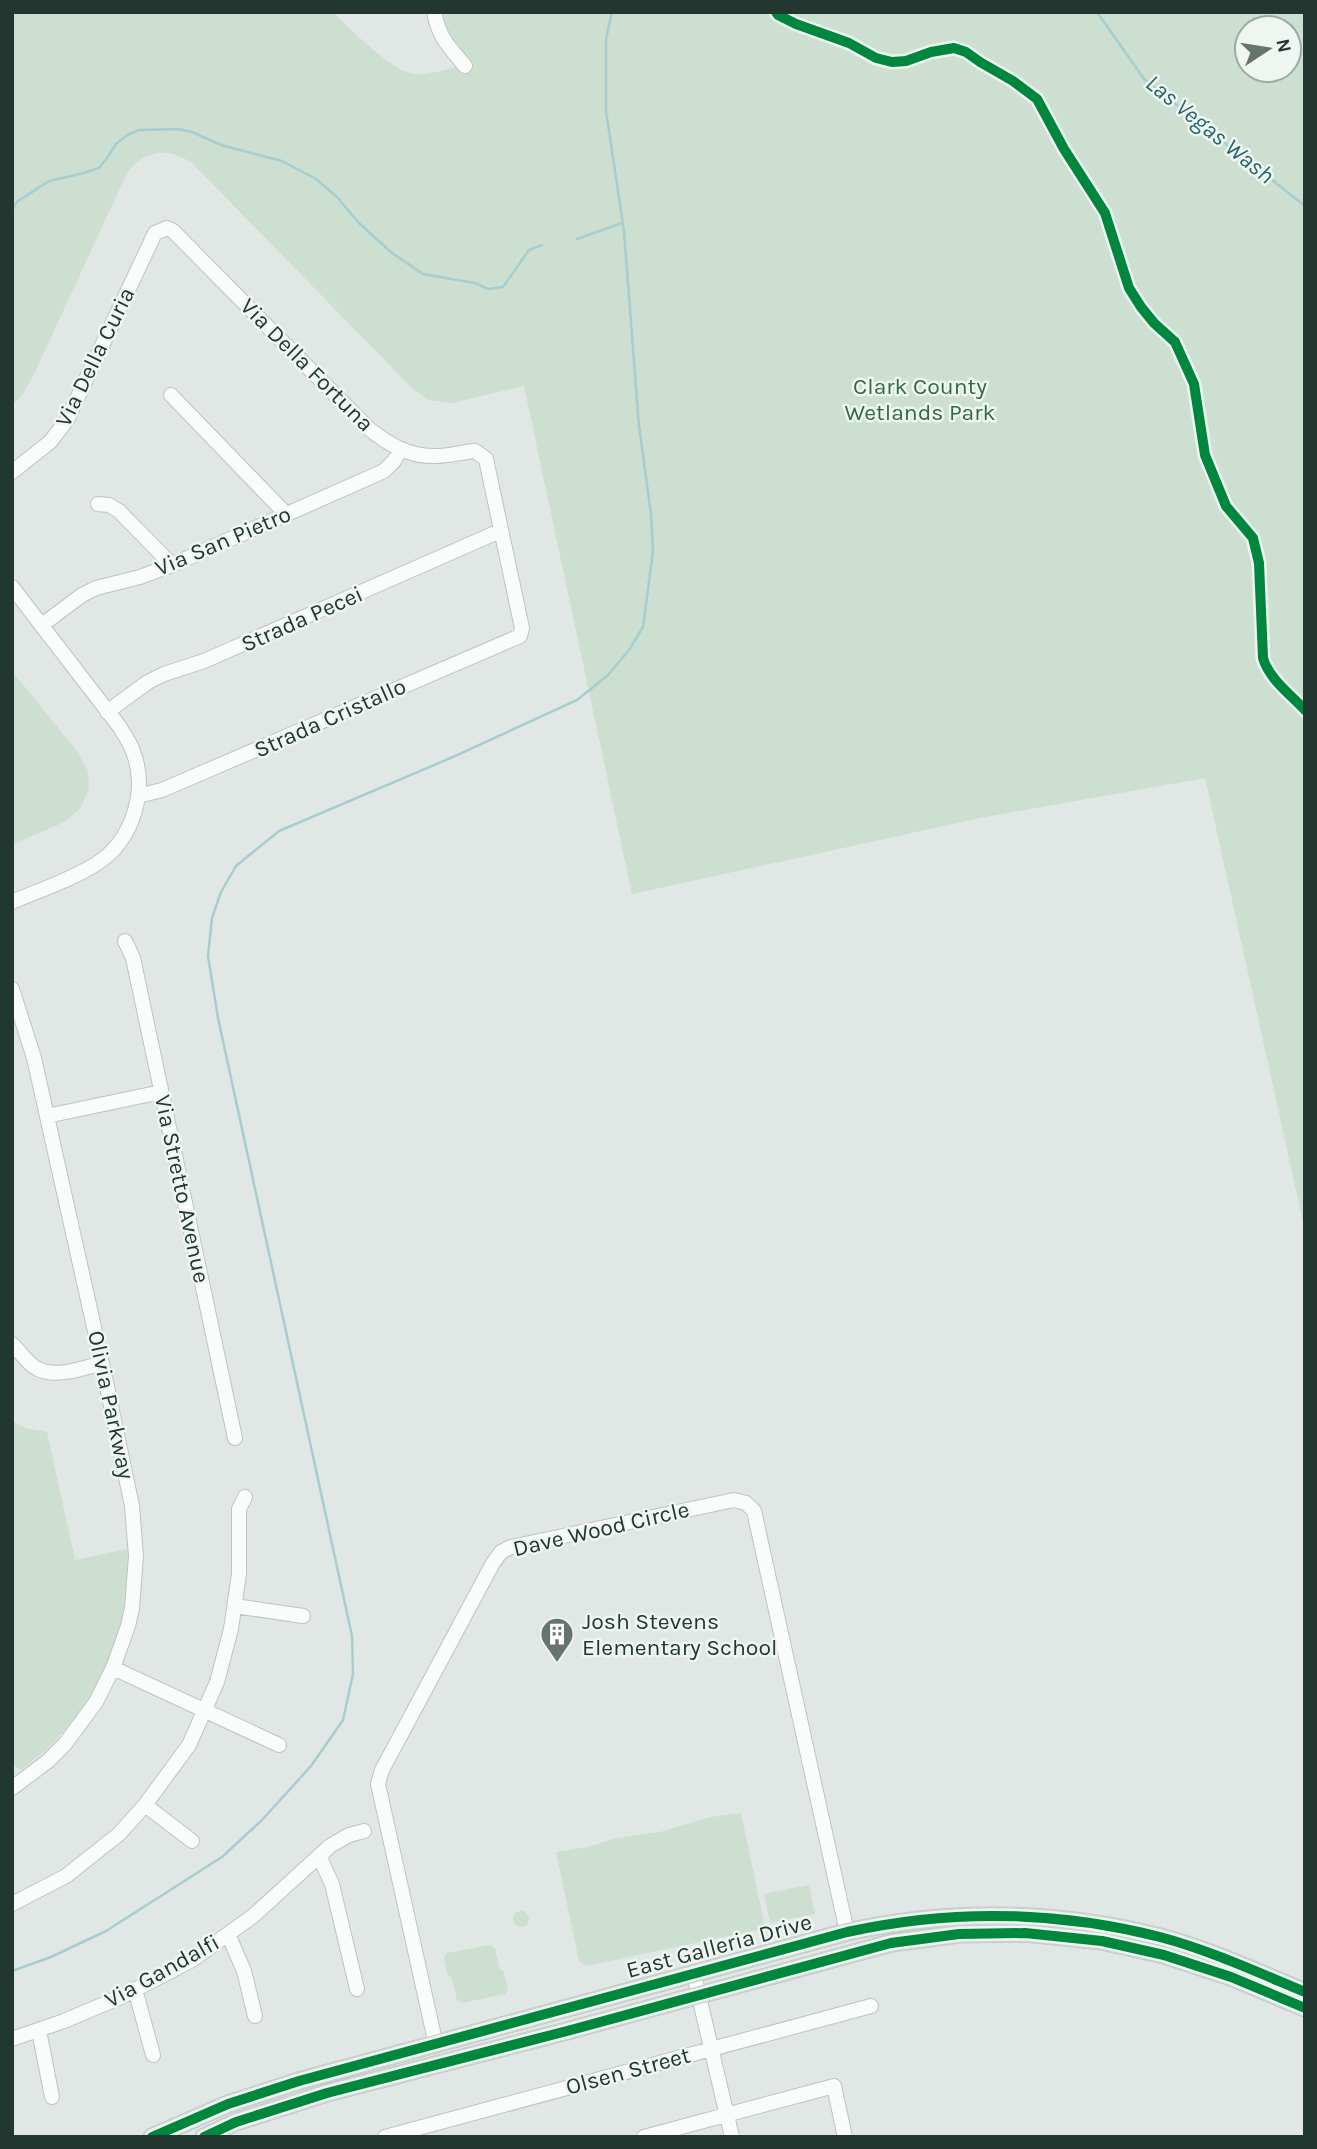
<svg xmlns="http://www.w3.org/2000/svg" width="1317" height="2149" font-family="Karla,sans-serif">
  <rect width="100%" height="100%" fill="#e1e7e4"/>
  <path fill="#ccdfd0" fill-rule="evenodd" d="M12,12h320c18,16 53,52 74,60 15,6 34,-1 49,-5l-12,-55h862v1219l-100,-453 -220,39 -353,77 -108,-508 -72,17 -23,-3 -16,-11 -222,-227c-25,-15 -44,-12 -63,9l-94,203 -11,20 -11,11zM1247,28h42v42h-42z
    M12,671l65,80 11,20 1,18 -9,20 -16,13 -52,23z
    M12,1421l13,7 22,4 28,128 53,-11c-1,21 -1,44 -5,65 -9,49 -38,97 -73,132 -9,9 -20,16 -29,24l-9,-5z
    M741,1813l23,109 -2,7 -176,37 -7,-5 -23,-109 32,-5 29,-9 43,-6 51,-15z
    M809,1885l6,29 -45,9 -6,-29z
    M513 1919a8 8 0 1 1 16 0a8 8 0 1 1-16 0Z
    M490,1945l5,3 4,20 5,4 4,18 -3,4 -43,9 -5,-3 -5,-22 -5,-4 -3,-16 3,-5z"/>
  <g fill="none" stroke-linecap="round" stroke-linejoin="round">
    <path stroke="#a6ced1" stroke-width="2.5" d="M1097,12l47,67 161,127
      M12,209l6,-8 31,-20 31,-7 19,-6 8,-10 9,-14 11,-9 12,-5 39,-1 14,3 29,13 61,16 34,18 21,18 22,26 33,30 31,21 52,9 13,6 15,-2 26,-37 13,-5
      M577,239l45,-16
      M12,1971l39,-14 55,-26 116,-74 40,-37 49,-54 32,-46 10,-46 -1,-38 -134,-618 -10,-62 4,-38 9,-26 15,-26 43,-35 174,-74 124,-57 31,-25 21,-25 14,-23 10,-76 -2,-37 -12,-88 -15,-195 -18,-120v-72l6,-27"/>
    <defs>
      <path id="minor" d="M434,12c6,28 14,33 31,54
        M171,395l115,119
        M12,472l38,-30 17,-22 88,-187 12,-5 6,3 195,197c20,16 41,29 67,28 14,0 27,-4 40,-5l11,8 36,169 -2,8 -358,154 -24,6
        M98,504l11,1 10,6 53,54
        M12,587l107,139c4,7 10,15 13,23 17,40 1,92 -36,115 -25,16 -56,26 -84,38
        M42,625l40,-30 14,-7 44,-11 32,-12 212,-94 10,-10 6,-11
        M107,712l41,-30 16,-8 40,-13 296,-130
        M125,941l8,17 102,480
        M12,989l22,69 68,305 30,143 4,50 -4,52 -4,18 -15,42 -17,34 -31,42 -17,17 -36,27
        M47,1116l114,-24
        M12,1344c8,7 15,19 24,24 18,11 48,0 66,-5
        M235,1606l68,10
        M113,1668l166,77
        M145,1805l47,36
        M319,1856l13,28 25,105
        M12,1904l54,-28 53,-42 26,-29 44,-60 28,-63 14,-53 8,-55v-65l6,-12
        M228,1934l16,37 11,45
        M694,1975l38,162
        M135,1989l18,66
        M39,2031l13,66
        M12,2039l52,-18 57,-24 71,-37 61,-44 77,-70 19,-11 15,-4
        M436,2045l-58,-261 4,-14 111,-207 8,-11 10,-5 223,-47 12,3 8,8 93,421
        M385,2137l486,-131
        M644,2137l190,-51 11,51"/>
      <path id="major" d="M152,2137l76,-33 71,-23 548,-149c104,-23 210,-21 313,5 49,13 97,35 145,55
        M204,2137l32,-15 91,-29 240,-62 324,-88 68,-9 66,-1 77,8 62,14 67,22 74,31"/>
    </defs>
    <use href="#minor" stroke="#bec4c1" stroke-width="16"/>
    <use href="#major" stroke="#bcc3c0" stroke-width="19"/>
    <use href="#minor" stroke="#fafbfb" stroke-width="14"/>
    <use href="#major" stroke="#cdd3d1" stroke-width="18"/>
    <defs>
      <path id="cycleway" d="M776,12l2,3 18,9 53,19 27,15 16,4 14,-1 25,-9 23,-4 12,4 14,10 33,19 24,18 27,50 41,64 24,75 12,19 13,16 21,19 19,42 11,71 21,51 27,32 6,25 4,95c6,21 27,36 42,52
        M152,2137l76,-33 71,-23 548,-149c104,-23 210,-21 313,5 49,13 97,35 145,55
        M204,2137l32,-15 91,-29 240,-62 324,-88 68,-9 66,-1 77,8 62,14 67,22 74,31"/>
    </defs>
    <use href="#cycleway" stroke="#eff6f2" stroke-width="15"/>
    <use href="#cycleway" stroke="#00873e" stroke-width="10"/>
  </g>
  <defs>
    <symbol id="building-pin" viewBox="-11 -11 22 30"><path d="M0 17L-7.5 6A9.5 9.5 0 1 1 7.5 6Z" fill="#65756e" stroke="#eff6f2"/><path d="M-4-6H4V6H1V3H-1V6H-4ZM-2.5-4.3h1.7v1.8h-1.7ZM.8-4.3h1.7v1.8H.8ZM-2.5-1h1.7V.8h-1.7ZM.8-1h1.7V.8H.8Z" fill="#fff"/></symbol>
  </defs>
  <g fill-rule="evenodd">
    <use href="#building-pin" x="538" y="1615" width="38" height="52"/>
  </g>
  <g text-anchor="middle" dominant-baseline="central" stroke-width="5" stroke-linejoin="round" paint-order="stroke">
    <g font-size="23" fill="#22372f" stroke="#eff6f2">
      <text transform="translate(95 357) rotate(-64)">Via Della Curia</text>
      <text transform="translate(307 365) rotate(45)">Via Della Fortuna</text>
      <text transform="translate(223 541) rotate(-23)">Via San Pietro</text>
      <text transform="translate(302 619) rotate(-24)">Strada Pecei</text>
      <text transform="translate(330 718) rotate(-24)">Strada Cristallo</text>
      <text transform="translate(182 1189) rotate(78)">Via Stretto Avenue</text>
      <text transform="translate(111 1405) rotate(78)">Olivia Parkway</text>
      <text transform="translate(601 1529) rotate(-13)">Dave Wood Circle</text>
      <text transform="translate(719 1946) rotate(-15)">East Galleria Drive</text>
      <text transform="translate(162 1971) rotate(-29)">Via Gandalfi</text>
      <text transform="translate(628 2071) rotate(-15)">Olsen Street</text>
    </g>
    <g font-size="23" fill="#306942" stroke="#eff6f2">
      <text x="920" y="386">Clark County<tspan x="920" dy="26">Wetlands Park</tspan></text>
    </g>
    <g font-size="23" fill="#22372f" stroke="#eff6f2" text-anchor="start">
      <text x="582" y="1621">Josh Stevens<tspan x="582" dy="26">Elementary School</tspan></text>
    </g>
    <g font-size="24" font-style="italic" fill="#22666c" stroke="#eff6f2">
      <text transform="translate(1210 129) rotate(39)">Las Vegas Wash</text>
    </g>
  </g>
  <rect width="1317" height="2149" fill="none" stroke="#22372f" stroke-width="28"/>
  <g transform="translate(1268 49) rotate(78)"><circle r="33" fill="#eff6f2" stroke="#9daaa4" stroke-width="2"/>
  <path d="M0-5L12 26L0 18L-12 26Z" fill="#65756e"/>
  <text y="-10" font-size="19" font-weight="bold" text-anchor="middle" fill="#22372f">N</text>
  </g>
</svg>
